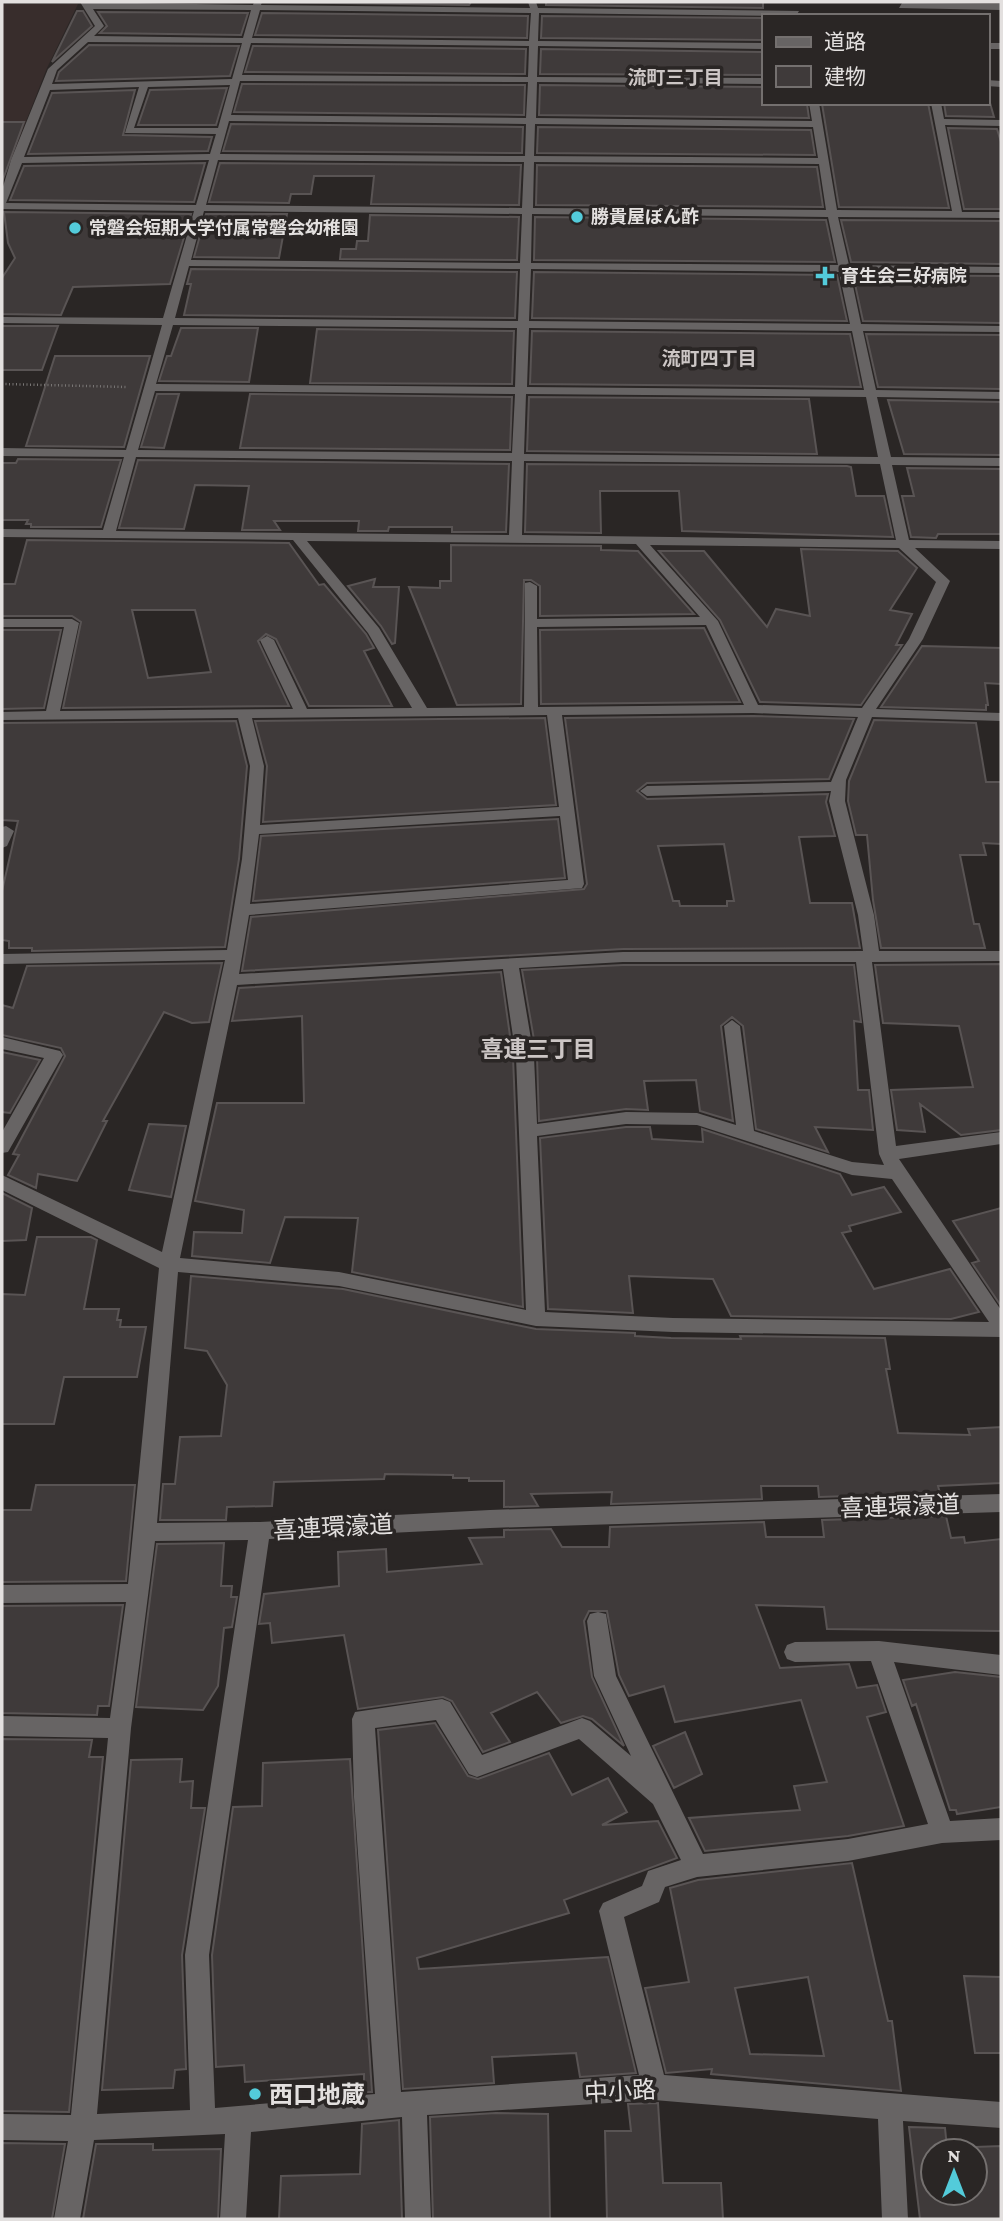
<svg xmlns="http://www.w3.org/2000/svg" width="1003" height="2221" font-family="'Crimson Pro','Noto Sans JP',serif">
  <rect width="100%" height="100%" fill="#2a2625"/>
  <path fill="#382d2c" d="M2,4h76l-31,64 -45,114z"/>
  <path fill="#3f3a3a" stroke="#595454" stroke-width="2" fill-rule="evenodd" d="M264,2h207l-2,3z
    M546,2h217v6l-217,-3z
    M77,11h6l9,15 -40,36z
    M98,12l150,1 -7,22 -141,-2 7,-7z
    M262,13l266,3 -1,22 -272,-3z
    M542,16l221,2v22l-222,-2z
    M89,45l150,1 -9,30 -174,5 3,-9z
    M253,46l273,3 -1,25 -280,-2z
    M541,49l222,3v23l-223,-1z
    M242,84l283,1 -1,30 -290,-3z
    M540,85l223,2v16l44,1 2,14 -270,-3z
    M227,88l-11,37h-78l12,-35z
    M135,90l-12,45 89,2 -4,14 -180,3 24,-61z
    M874,103h54l21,105 -110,-1 -17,-103z
    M944,103h46l4,14 -48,-1z
    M2,122h22l-22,60z
    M231,124l292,3 -1,26 -299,-2z
    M538,127l273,3 4,25 -278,-2z
    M948,128l49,1 4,13v67h-37z
    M205,163l-11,39 -184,-2 14,-34z
    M220,163l301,2 -2,40 -148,-1 3,-28h-60l-3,18h-20l-2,9 -80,-1z
    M537,165l280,2 6,40 -287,-2z
    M4,212l187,2 -21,70 -97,3 -12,28 -59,-1v-36l13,-20 -7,-15z
    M206,214h81l-8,44 -85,-1z
    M370,215l149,2 -2,43 -177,-1 1,-10h15l1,-8h11z
    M535,217l291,3 9,42 -301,-2z
    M841,220l160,1v43l-150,-2z
    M191,269l326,3 -2,46 -331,-3 7,-31h-4z
    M534,272l303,3 10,46 -315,-3z
    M853,275l148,1v47l-138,-2z
    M2,326h56l-16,44h-40z
    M181,328h77l-9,54 -90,-1 8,-25h4z
    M317,329l197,2 -2,53 -202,-1z
    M532,331l318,3 11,53 -331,-3z
    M866,334l135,1v54l-123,-2z
    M55,356h95l-26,91 -98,-1z
    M157,394h22l-15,54 -23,-1z
    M250,394l262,3 -2,53 -270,-2z
    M529,397l280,2 8,55 -290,-3z
    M888,400l113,2v53l-97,-1z
    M18,459l103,1 -20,67h-70v-3h-5l2,-4h-26v-57h14z
    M138,460l371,4 -3,68h-54v-5h-63l-1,4h-30l1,-10h-85l6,9h-38l7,-44 -54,-1 -11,44 -65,-1z
    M527,464l320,2 4,1 5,29h28l9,41 -211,-6 -3,-40h-79l1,42 -76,-1z
    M907,468l94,1v65h-63l-2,4 -25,-1 -9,-41h12z
    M27,540l262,3 30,42 5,-1 42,50 8,14 -10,3 28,55h-83l-33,-67 -10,-5 -8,7 31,65 -226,2 18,-86 -9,-6h-70v-32h13zM132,610h63l16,62 -63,6z
    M451,545l150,1v4l37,1 56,63 -154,2v-30l-9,-6h-7l-3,124 -64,1 -48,-118 31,1v-7h11z
    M801,549l97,2 19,17 -27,42 22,4 -16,31h6l-41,60 -101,-3 -40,-82 -61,-69h45l63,76 9,-18 34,7z
    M375,579l-2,8h26l-4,56 -3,1 -11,-18 -33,-40z
    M704,628l36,74 -199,2 -1,-74z
    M2,630h59l-17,78 -42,1z
    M922,646l79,2v36l-16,-1 3,22h-2v5l-105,-3z
    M753,716l101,3 -25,60 -182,4 -10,8 10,8 181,-5 -2,8 9,34 -36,1 11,66h42l8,45 -237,1 -381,22 9,-54 333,-28 3,-5 -22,-166zM724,844l10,57h-7v5h-47l-1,-5h-6l-15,-55z
    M545,718l11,87 -293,17 4,-56 -12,-45z
    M874,720l102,3 10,59h15v62l-18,-1 3,12h-26l14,69h5l6,24h-104l-8,-48 -6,-65h-11l-8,-34 1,-20z
    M236,721l11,45 -8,93 -14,88 -193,4v-3h-23v-7l-7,-1v-49l16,-70 -16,-1v-97z
    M558,819l7,59 -312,23 8,-65z
    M222,963l-13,59 -17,1 -28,-11 -61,109h4l-30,60 -39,-7 -2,14 -28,-13 11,-20 -6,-1 52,-98 -4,-8 -59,-13v-30l11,3 14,-42z
    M1001,964v166l-40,5 -41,-31 5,28 -28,-2 -6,-40 82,-3 -14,-61 -76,-3 -8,-58z
    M623,965h231l7,57 -7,-1 4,69h11l4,40 -58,-3 13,25 -72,-23 -13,-103 -11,-9 -11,9 12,95 -33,-10 -4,-31 -52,1 4,29 -22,-1 -87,12 -2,-64 -15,-87z
    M501,972l12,85 10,250 -171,-35 6,-54 -73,-1 -15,46 -78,-7 2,-24 48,1 2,-23 -49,-9 22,-98h87l-2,-87 -70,5 7,-33z
    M2,1052l38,8 -30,53 -8,-1z
    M149,1124l37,2 -15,71 -42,-7z
    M626,1127h24l2,12 51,3 -1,-13 138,45 12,21 32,-8 17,25 -52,14 2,5 -9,2 32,56 76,-20 29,43 -28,7 -220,-3 -18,-37 -84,-3 4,37 -85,-4 -8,-171z
    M2,1193l30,15 -6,32 -24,1z
    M1001,1208v98l-29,-43 7,-2 -26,-40z
    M37,1237h54l6,3 -13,69h35l-2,11h4l-1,7h26l-9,50h-73l-10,47h-52v-130l23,1z
    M191,1276l152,13 193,40 99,4v3l36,2 70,1 -1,-3 145,2 5,31h-4l12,64 72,2 -2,-6 33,-2v56l-63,3 2,7 -121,4 -1,-11h-57l1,13 -151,5 1,-12 -81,2 7,12 -34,1v-26h-35v-3h-16v-3l-68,-1 -1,5 -110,3 -2,24 -45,1 -1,13h-66l3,-36h12l5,-47 41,-1 6,-51 -20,-34 -22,-3z
    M36,1485h99l-9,96 -124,1v-72h29z
    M946,1516l5,22 13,-1 1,6 36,-4v92l-174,-2 -3,-22 -68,-2 24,63 69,-4 8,24 20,-3 9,27 -19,5 37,109 -56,10 -143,15 -16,-33 111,-8 -6,-24 33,-4 -26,-82 -126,22 -11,-36 -35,10 -10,-21 -12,-64h-18l-5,10 8,56 32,69 -32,-27 -9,-3 -22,7 -24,-31 -46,21 19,29 -27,10 -31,-51 -9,-4 -85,12 -14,-74 -72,8 -2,-20 -11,1 5,-30 75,-8 -1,-34 48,-3 1,23 95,-8 -13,-26 35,-1v-7l47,-1 11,18h47l1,-20 154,-5 2,15h58l-2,-17z
    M224,1543l-3,43h11l-1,11h6l-5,30 -8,1 -6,58 -15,24 -67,-3 21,-163z
    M123,1605l-14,101h-11l-1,9 -95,-2v-107z
    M955,1672l46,5v130l-44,7 -1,-4h-6l-34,-106 -4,2 -9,-26z
    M435,1723l33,53 10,3 71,-26 23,42 36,-17 19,34 -25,13 56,-4 19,37 -113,42 5,13 -152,45 2,11 189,-12 28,116 -56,4 -4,-24 -84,4 2,26 -91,6 -25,-359z
    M685,1732l17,42 -28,14 -21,-42z
    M2,1739l90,1 -3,17h14l-34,355 -67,-1z
    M182,1759l-2,23 13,-1 -2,27h14l-23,147 4,114 -11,1 -2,18 -71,2 29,-330z
    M350,1759l22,333h-8v-18l-119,8 -1,-17 -28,2 -4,-112 21,-148 29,-1 1,-43z
    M852,1863l36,158h4l9,70 -190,-17 1,-5 -46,4 -21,-85 44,-6 -19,-94 28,-8zM808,1977l16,79 -74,-2 -15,-66z
    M964,1976l37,1v76h-26z
    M658,2103l5,80h58l2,36h-116l-2,-88h26l-3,-27z
    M496,2113l52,1 2,105h-117l-3,-102z
    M399,2120l3,99h-123l2,-43 79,-2 2,-50z
    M909,2127l36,1 2,20 54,-2v73h-81zM933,2151h42v42h-42z
    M2,2143l63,1 -13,75h-50z
    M96,2144h57v6l68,-1 -3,70h-135z"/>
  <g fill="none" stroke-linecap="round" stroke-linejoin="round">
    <path stroke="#797675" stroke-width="2.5" stroke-dasharray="1 2.5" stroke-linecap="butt" d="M2,384l125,3"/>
    <path fill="#676464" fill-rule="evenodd" d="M80,2l173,3 1,-3h8l-1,3 269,3 -2,-6h8l2,6 261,3 -3,5 -257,-3 -1,28 225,2v6l-225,-3 -1,31 226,1v6l-226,-2 -1,36 276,3 -3,-18h10l18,107 115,1 -21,-108h10l3,16 57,1v6l-56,-1 17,87h39v6l-163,-1 11,48 152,2v6l-151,-1 11,52 140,2v6l-138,-1 13,59 125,2v7l-124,-2 14,60 110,1v8l-109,-1 17,75 92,1v8l-86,-1 35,33 -27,58 -47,70 125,4v8l-129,-4 -26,63 -1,21 29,114 5,36h122v10l-129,1 24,184 105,-14v12l-102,15 102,151v27l-328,-5 -137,-6 -197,-40 -161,-14 -21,251 103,-1 230,-12 511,-16v18l-511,16 -221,11 -60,416 6,153 160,-14 -21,-297 -2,-78 3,-7 87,-13 8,3 32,53 100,-37 8,3 41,35 -37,-80 -7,-55 3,-7 8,-2 8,2 10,62 87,178 145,-15 80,-15 -57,-163 -76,1 -8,-3 -3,-7 3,-7 8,-3 84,-1 122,14v20l-107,-13 56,159 51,-3v22l-59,3 -94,18 -151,16 -32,10 -6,15 -35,15 40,158 337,27v26l-98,-7 5,98h-26l-4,-100 -224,-19 -227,15 4,104h-26l-3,-102 -151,15 -5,87h-26l5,-85 -131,6 -14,79h-26l14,-78 -66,-1v-26l69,1 37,-377 -106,-2v-20l108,2 16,-116 -124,1v-18l126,-1 31,-316 -157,-78v-15l160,77 63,-292 -223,4v-10l225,-4 15,-91 8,-93 -12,-48 -236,2v-8l44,-1 18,-84h-62v-8h70l7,4 -19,88 233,-2 -33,-69 7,-4 7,4 33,69 105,-1 -44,-75 -75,-93 -291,-3v-8l101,1 21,-73 -122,-1v-8l124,2 36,-125 -160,-2v-6l161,1 31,-107 -192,-2v-19l9,-30 37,-91 47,-43zM93,9l158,1 -8,28 -149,-2 10,-10zM260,10l271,3 -2,28 -277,-3zM88,42l154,1 -10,36 -180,5 5,-14zM251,43l278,3 -1,31 -286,-2zM240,81l288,1 -2,36 -295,-3zM230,85l-12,43h-84l14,-41zM139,87l-14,46 91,1 -6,20 -186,3 26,-67zM229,121l297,3 -1,32 -305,-2zM535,124l278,3 5,31 -284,-2zM209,160l-13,45 -190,-2 16,-40zM218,160l306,2 -2,46 -316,-3zM534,162l285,2 7,46 -293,-2zM204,211l318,3 -2,49 -329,-3zM532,214l296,3 10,48 -307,-2zM189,266l331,3 -2,52 -343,-3zM531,269l308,3 11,52 -321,-3zM173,325l344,3 -2,59 -359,-3zM529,328l323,3 12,59 -337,-3zM155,391l360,3 -3,59 -374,-3zM526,394l340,3 12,60 -354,-3zM136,457l376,4 -3,74 -393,-4zM524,461l356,3 16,76 -374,-5zM307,541l329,3 64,73 -163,2v-33l-7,-4 -5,1 -1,124 -97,1 -48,-80zM650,545l249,3 37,34 -27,57 -47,69 -104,-3 -40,-84zM706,625l38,80 -206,2 -1,-80zM753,713l105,4 -27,65 -184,4 -7,5 7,5 184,-5 -2,10 29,114 5,36 -240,1 -384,22 10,-59 333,-27 2,-4 -22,-169zM547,715l12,92 -299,18 4,-59 -12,-48zM560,816l8,64 -318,24 9,-70zM623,962h233l23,192 5,11 -32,-3 -98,-31 -14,-105 -8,-6 -8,6 12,99 -39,-12 -71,-1 -89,12 -3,-67 -15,-89zM503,969l13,88 10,253 -187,-38 -159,-14 57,-273zM626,1124l71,1 155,50 40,4 97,143 -316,-4 -128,-6 -8,-176zM248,1540l-63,415 5,155 -93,4 34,-386 24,-187zM436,1720l33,54 8,3 102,-38 74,65 28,56 -33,11 -6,15 -39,17 -4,8 40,164 -238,17 -26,-364z
      M902,3l99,1v6l-102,-2z
      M987,43h14v6h-14z
      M987,80l14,1v6l-14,-1z
      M6,826l8,5 -7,15 -5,2v-21z
      M2,1037l58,14 3,4 -55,97 -6,1v-21l42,-74 -42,-9z"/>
  </g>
  <g fill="#53cbda" stroke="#2a2625" stroke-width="2.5">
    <circle cx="577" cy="217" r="7"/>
    <circle cx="75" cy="228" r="7"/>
    <path d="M821.5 265.5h7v7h7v7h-7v7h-7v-7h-7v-7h7z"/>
    <circle cx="255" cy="2094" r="7"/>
  </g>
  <g text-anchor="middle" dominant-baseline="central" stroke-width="7" stroke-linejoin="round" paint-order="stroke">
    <g font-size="18" font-weight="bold" fill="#e3e0df" stroke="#2a2625" text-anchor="start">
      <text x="591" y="217">勝貴屋ぽん酢</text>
      <text x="89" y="228">常磐会短期大学付属常磐会幼稚園</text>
      <text x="841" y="276">育生会三好病院</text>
    </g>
    <g font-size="19" font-weight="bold" fill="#ccc6c5" stroke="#2a2625">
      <text x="675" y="77">流町三丁目</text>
      <text x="709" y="358">流町四丁目</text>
    </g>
    <g font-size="23" font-weight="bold" fill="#ccc6c5" stroke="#2a2625">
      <text x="538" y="1049">喜連三丁目</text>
    </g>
    <g font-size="24" fill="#e3e0df" stroke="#2a2625">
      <text transform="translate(900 1506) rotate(-2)">喜連環濠道</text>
      <text transform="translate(333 1527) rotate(-3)">喜連環濠道</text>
      <text transform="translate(620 2091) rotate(-3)">中小路</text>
    </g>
    <g font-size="24" font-weight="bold" fill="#e3e0df" stroke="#2a2625" text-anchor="start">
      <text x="269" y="2094">西口地蔵</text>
    </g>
  </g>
  <rect width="1003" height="2221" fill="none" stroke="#e3e0df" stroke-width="7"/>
  <rect x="762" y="14" width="228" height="91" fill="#2a2625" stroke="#74706f" stroke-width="2"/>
  <rect x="776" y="37" width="35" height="10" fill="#676464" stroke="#74706f" stroke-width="2"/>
  <text x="824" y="49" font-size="21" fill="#e3e0df">道路</text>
  <rect x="776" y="66" width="35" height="21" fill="#3f3a3a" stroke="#74706f" stroke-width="2"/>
  <text x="824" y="84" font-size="21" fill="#e3e0df">建物</text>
  <g transform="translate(954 2172)"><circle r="33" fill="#2a2625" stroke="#74706f" stroke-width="2"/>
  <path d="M0-5L12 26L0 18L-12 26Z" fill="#53cbda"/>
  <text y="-10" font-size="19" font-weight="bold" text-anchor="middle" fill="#e3e0df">N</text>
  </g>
</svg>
